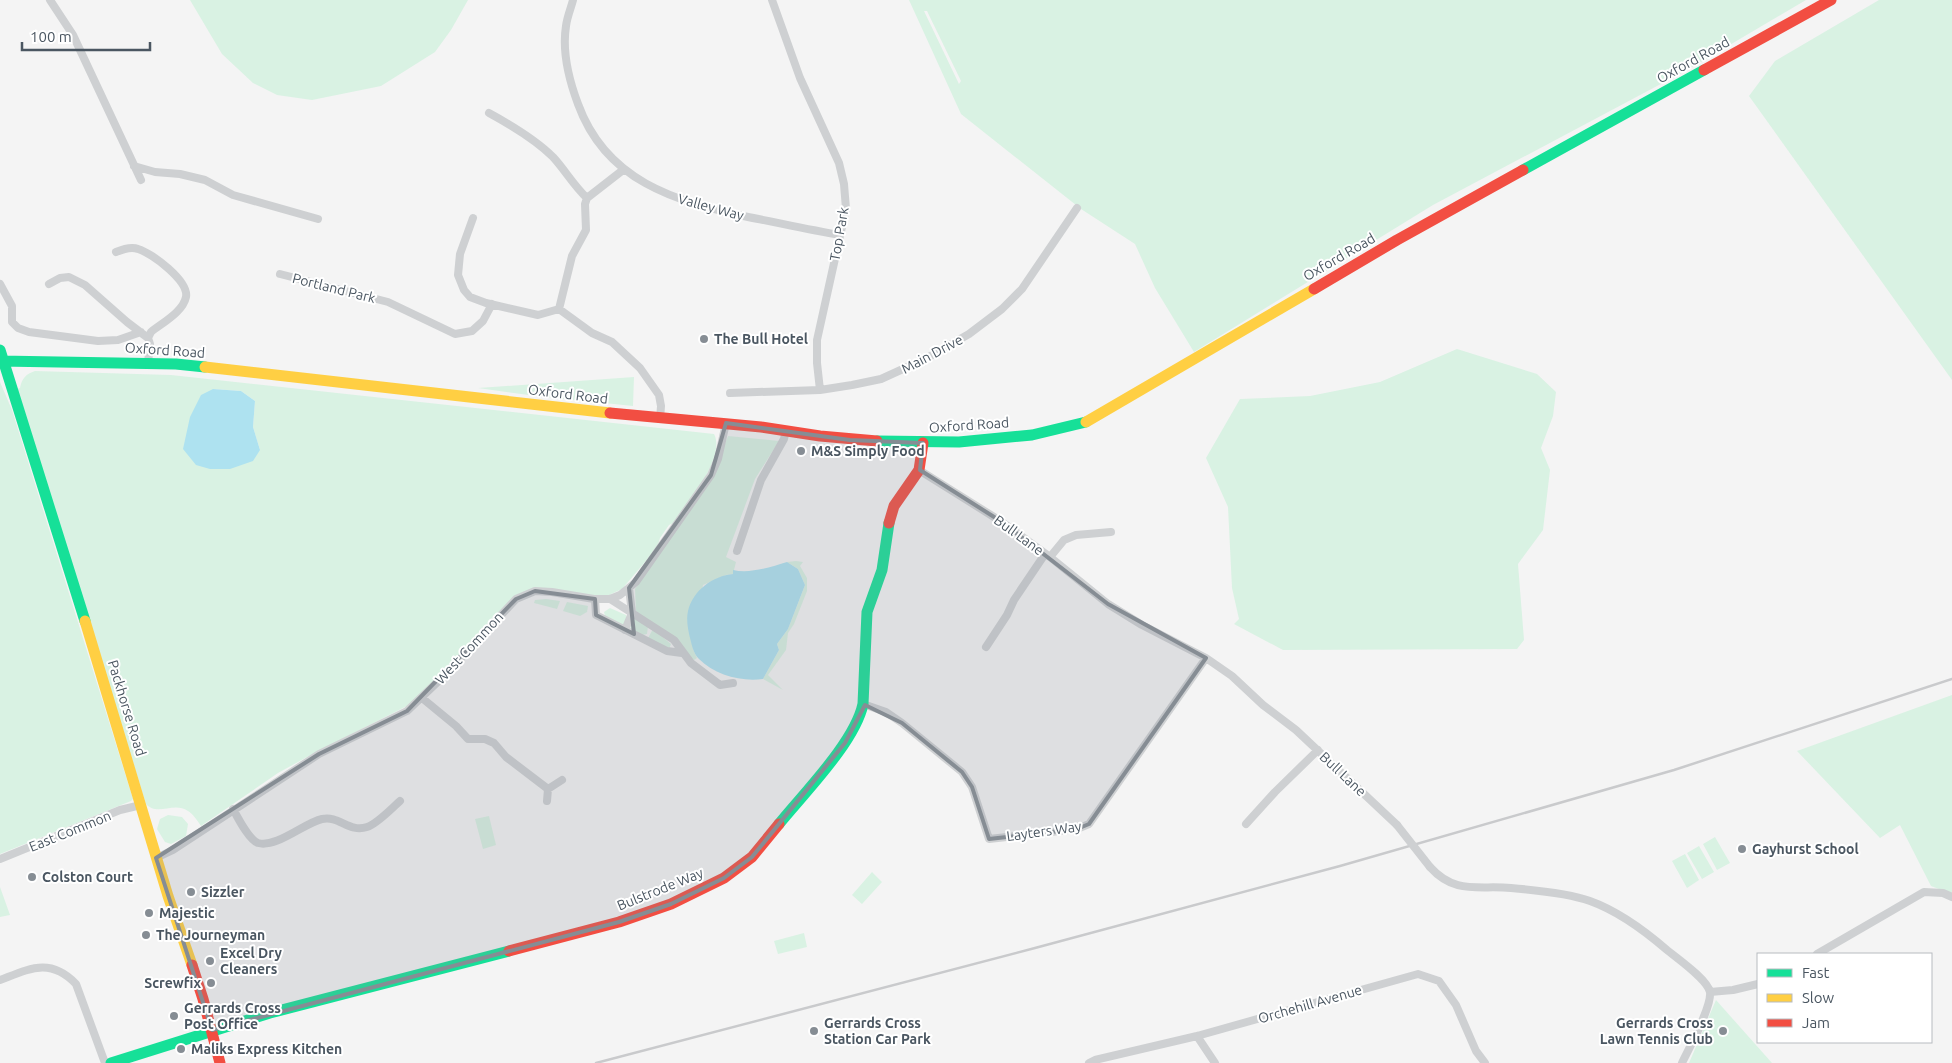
<svg xmlns="http://www.w3.org/2000/svg" width="1952" height="1063" font-family="Ubuntu,sans-serif">
  <rect width="100%" height="100%" fill="#f4f4f4"/>
  <path fill="#d9f2e3" fill-rule="evenodd" d="M190,0h278l-17,30 -16,22 -54,34 -69,14 -35,-5 -24,-12 -31,-29z
    M909,0h897l-117,69 -256,136 -239,147 -39,-64 -20,-44 -54,-35 -120,-95zM924,11h3l34,70 -2,3z
    M1879,0h73v380l-203,-284 26,-35z
    M1457,349l80,25 19,18 -3,24 -12,32 9,22 -7,60 -25,34 6,76 -7,9 -234,1 -49,-26 5,-5 -7,-31 -4,-81 -22,-49 34,-59 70,-3 70,-14z
    M35,371l136,4 543,59c12,22 -25,68 -37,87l-8,4 -9,13 -3,10 -35,41 -13,6 -15,1 -41,-7 -38,7 -74,81 -34,29 -89,45 -40,22 -77,53c-4,-6 -8,-12 -13,-15 -15,-10 -30,6 -42,-7l-129,-415 3,-1c2,-10 6,-14 15,-17zM213,389l28,2 14,10 -2,26 7,23z
    M634,377l-1,29 -97,-10 -58,-8z
    M0,382l12,28 121,389 -2,2 -131,53z
    M728,436l51,5 -24,38 -29,78 10,5 -3,12 -7,1 -23,10 -10,64 4,9 -3,2 -58,-49 -1,-22 76,-109z
    M796,561l7,1 -3,4 7,12v13l-13,33 -6,9 -2,17 -18,25 15,15 -20,-11 16,-29 -2,-6 11,-15 17,-44 -7,-16 -11,-7z
    M546,599l14,2 -3,8 -23,-6 1,-3z
    M567,602l21,4 -1,6 -7,4 -17,-5z
    M610,608l16,7 1,5 -2,4 -3,1 -17,-9 -1,-4z
    M634,618l14,8 -1,8 -5,1 -13,-6 3,-10z
    M653,629l18,15 -2,5 -21,-11z
    M1952,695v199l-21,-8 -31,-61 -20,13 -83,-87z
    M168,815l14,2 6,7 -2,12 -15,8 -6,-2 -8,-13 3,-10z
    M489,816l7,29 -13,4 -8,-30z
    M1715,837l15,26 -13,7 -14,-26z
    M1699,846l15,26 -12,7 -15,-26z
    M1685,854l14,26 -12,8 -15,-27z
    M872,872l10,10 -20,22 -10,-9z
    M0,887l10,28 -10,2z
    M804,933l3,14 -29,7 -4,-13z
    M1716,1000l56,63h-83z"/>
  <path fill="#aee2f0" d="M213,389l28,2 14,10 -2,26 7,23 -7,11 -23,8h-20l-14,-4 -13,-16 7,-32 11,-22z
    M787,562l11,7 7,16 -17,44 -11,15 2,6 -16,29c-22,3 -48,-4 -64,-20 -6,-6 -7,-14 -9,-21 -2,-8 -4,-19 -2,-27 5,-21 25,-35 45,-37v-4c17,4 38,-3 54,-8z"/>
  <g fill="none" stroke-linecap="round" stroke-linejoin="round">
    <path stroke="#ced0d2" stroke-width="8" d="M50,0l23,35 68,145
      M573,0c-2,8 -6,17 -7,26 -4,25 3,54 12,78 28,77 96,97 170,113 31,6 62,13 92,18
      M772,0l28,78 39,85 5,21 2,25 -29,131v23l3,27
      M489,113c22,12 46,26 64,44 12,13 21,29 34,41
      M134,166l21,6 25,2 25,6 28,15 85,24
      M587,198l-2,6 1,26 -14,26 -13,53 33,24 20,9 28,26 19,27 2,11 -1,13
      M587,198l36,-28
      M473,218l-13,36 -2,21 6,15 6,7 16,6 52,12 21,-6
      M116,252c7,-3 15,-6 22,-3 14,4 51,32 48,48 -3,15 -24,26 -35,35l-3,6
      M280,274l108,28 67,32 17,-3 11,-10 9,-17
      M0,284l12,22v16l6,6 11,4 69,9 20,-1 23,-8
      M49,284l11,-6 9,-1 16,8 42,37 21,16 2,6 -2,19
      M730,393l90,-3 32,-5 29,-6 46,-21 42,-24 33,-25 20,-20 55,-81
      M919,470l83,52 48,35 58,47 34,21 64,33 26,18 31,29 33,25 101,95
      M737,551l24,-71 23,-41 2,-9
      M1050,557l14,-17 12,-5 35,-3
      M629,588l3,25 42,27 17,23 29,22 13,-2
      M595,599l1,16 71,36 15,2
      M610,599l22,14 -7,17
      M986,647l21,-32 7,-15 31,-46
      M422,698l34,28 12,13h17l9,4 12,14 42,32 14,-9
      M863,704l23,8 16,11 60,49 10,15 17,52 88,-10 12,-5 117,-166
      M547,801l1,-12
      M233,809c5,9 16,31 25,34 19,5 46,-20 64,-24 17,-4 27,14 45,8 10,-3 25,-19 33,-26
      M1246,824l29,-32 43,-42
      M156,858l17,-8 146,-96 88,-43 42,-40 67,-72 19,-8 17,1 42,7h16l10,-4 16,-13 75,-107 7,-16 8,-36
      M0,859l120,-49 21,-5
      M1430,867c25,28 49,18 81,21 24,2 57,5 79,13 28,10 55,30 77,49 11,9 40,29 43,42 2,15 -21,56 -28,71
      M1817,954l107,-62 19,1 9,4
      M0,980c29,-11 50,-23 76,4l29,79
      M1710,992l23,-2 25,-6
      M1197,1036l18,27
      M1089,1063l6,-3 102,-24 221,-62 21,7 17,24 20,46 9,12"/>
    <path stroke="#16e098" stroke-width="11" d="M1523,170l181,-100
      M0,350l85,271
      M0,361l176,3 29,3
      M877,441l82,1 73,-7 54,-13
      M779,824c25,-31 76,-82 84,-120l4,-92 15,-42 7,-47
      M111,1063l159,-50 239,-62"/>
    <path stroke="#ffcf43" stroke-width="11" d="M205,367l405,46
      M1086,422l228,-133
      M85,621l83,275 24,69"/>
    <path stroke="#f24e42" stroke-width="11" d="M1704,70l127,-70
      M1314,289l83,-49 126,-70
      M610,413l151,14 59,9 57,5
      M889,523l5,-17 25,-36 4,-27
      M509,951l110,-29 52,-18 53,-26 28,-21 27,-33
      M192,965l11,34 17,64"/>
    <path stroke="#c9cacc" stroke-width="2.5" d="M596,1063l439,-115 305,-82 334,-96 278,-91"/>
    <path stroke="#ced0d2" stroke-width="8" d="M1397,825l33,42"/>
  </g>
  <path fill="#868d94" fill-opacity="0.2" stroke="#868d94" stroke-width="4" stroke-linejoin="round" d="M726,423l124,17 73,3 -3,27 82,52 106,82 98,54 -117,166 -12,5 -88,10 -17,-52 -10,-15 -60,-49 -37,-18 -20,38 -93,114 -28,21 -53,26 -52,18 -407,108 -56,-172 163,-104 88,-43 109,-112 19,-8 60,8 1,16 38,19 -5,-46 82,-113z"/>
  <g fill="#868d94" stroke="#fff" stroke-width="2">
    <circle cx="704" cy="339" r="5"/>
    <circle cx="801" cy="451" r="5"/>
    <circle cx="1742" cy="849" r="5"/>
    <circle cx="32" cy="877" r="5"/>
    <circle cx="191" cy="892" r="5"/>
    <circle cx="149" cy="913" r="5"/>
    <circle cx="146" cy="935" r="5"/>
    <circle cx="210" cy="961" r="5"/>
    <circle cx="211" cy="983" r="5"/>
    <circle cx="174" cy="1016" r="5"/>
    <circle cx="814" cy="1031" r="5"/>
    <circle cx="1723" cy="1031" r="5"/>
    <circle cx="181" cy="1049" r="5"/>
  </g>
  <g text-anchor="middle" dominant-baseline="central" stroke-width="4" stroke-linejoin="round" paint-order="stroke">
    <g font-size="14" fill="#4a5661" stroke="#fff">
      <text transform="translate(1693 60) rotate(-29)">Oxford Road</text>
      <text transform="translate(711 207) rotate(15)">Valley Way</text>
      <text transform="translate(839 234) rotate(-80)">Top Park</text>
      <text transform="translate(1339 257) rotate(-30)">Oxford Road</text>
      <text transform="translate(334 288) rotate(14)">Portland Park</text>
      <text transform="translate(165 350) rotate(4)">Oxford Road</text>
      <text transform="translate(932 354) rotate(-28)">Main Drive</text>
      <text transform="translate(568 394) rotate(7)">Oxford Road</text>
      <text transform="translate(969 425) rotate(-4)">Oxford Road</text>
      <text transform="translate(1019 535) rotate(36)">Bull Lane</text>
      <text transform="translate(469 648) rotate(-47)">West Common</text>
      <text transform="translate(127 708) rotate(73)">Packhorse Road</text>
      <text transform="translate(1343 774) rotate(43)">Bull Lane</text>
      <text transform="translate(70 831) rotate(-22)">East Common</text>
      <text transform="translate(1044 831) rotate(-8)">Layters Way</text>
      <text transform="translate(660 889) rotate(-22)">Bulstrode Way</text>
      <text transform="translate(1310 1004) rotate(-16)">Orchehill Avenue</text>
    </g>
    <g font-size="14" font-weight="bold" fill="#4a5661" stroke="#fff" text-anchor="start">
      <text x="714" y="339">The Bull Hotel</text>
      <text x="811" y="451">M&amp;S Simply Food</text>
      <text x="1752" y="849">Gayhurst School</text>
      <text x="42" y="877">Colston Court</text>
      <text x="201" y="892">Sizzler</text>
      <text x="159" y="913">Majestic</text>
      <text x="156" y="935">The Journeyman</text>
      <text x="220" y="953">Excel Dry<tspan x="220" dy="16">Cleaners</tspan></text>
      <text x="201" y="983" text-anchor="end">Screwfix</text>
      <text x="184" y="1008">Gerrards Cross<tspan x="184" dy="16">Post Office</tspan></text>
      <text x="824" y="1023">Gerrards Cross<tspan x="824" dy="16">Station Car Park</tspan></text>
      <text x="1713" y="1023" text-anchor="end">Gerrards Cross<tspan x="1713" dy="16">Lawn Tennis Club</tspan></text>
      <text x="191" y="1049">Maliks Express Kitchen</text>
    </g>
  </g>
  <rect x="1757" y="953" width="175" height="90" fill="#ffffff" stroke="#b7bbc0"/>
  <rect x="1767" y="969" width="25" height="8" fill="#16e098" stroke="#b7bbc0"/>
  <text x="1802" y="978" font-size="15" fill="#4a5661">Fast</text>
  <rect x="1767" y="994" width="25" height="8" fill="#ffcf43" stroke="#b7bbc0"/>
  <text x="1802" y="1003" font-size="15" fill="#4a5661">Slow</text>
  <rect x="1767" y="1019" width="25" height="8" fill="#f24e42" stroke="#b7bbc0"/>
  <text x="1802" y="1028" font-size="15" fill="#4a5661">Jam</text>
  <path d="M22 42v8h128v-8" fill="none" stroke="#4a5661" stroke-width="2.5"/>
  <text x="30" y="42" font-size="15" fill="#4a5661" stroke="#ffffff" stroke-width="4" paint-order="stroke">100 m</text>
</svg>
